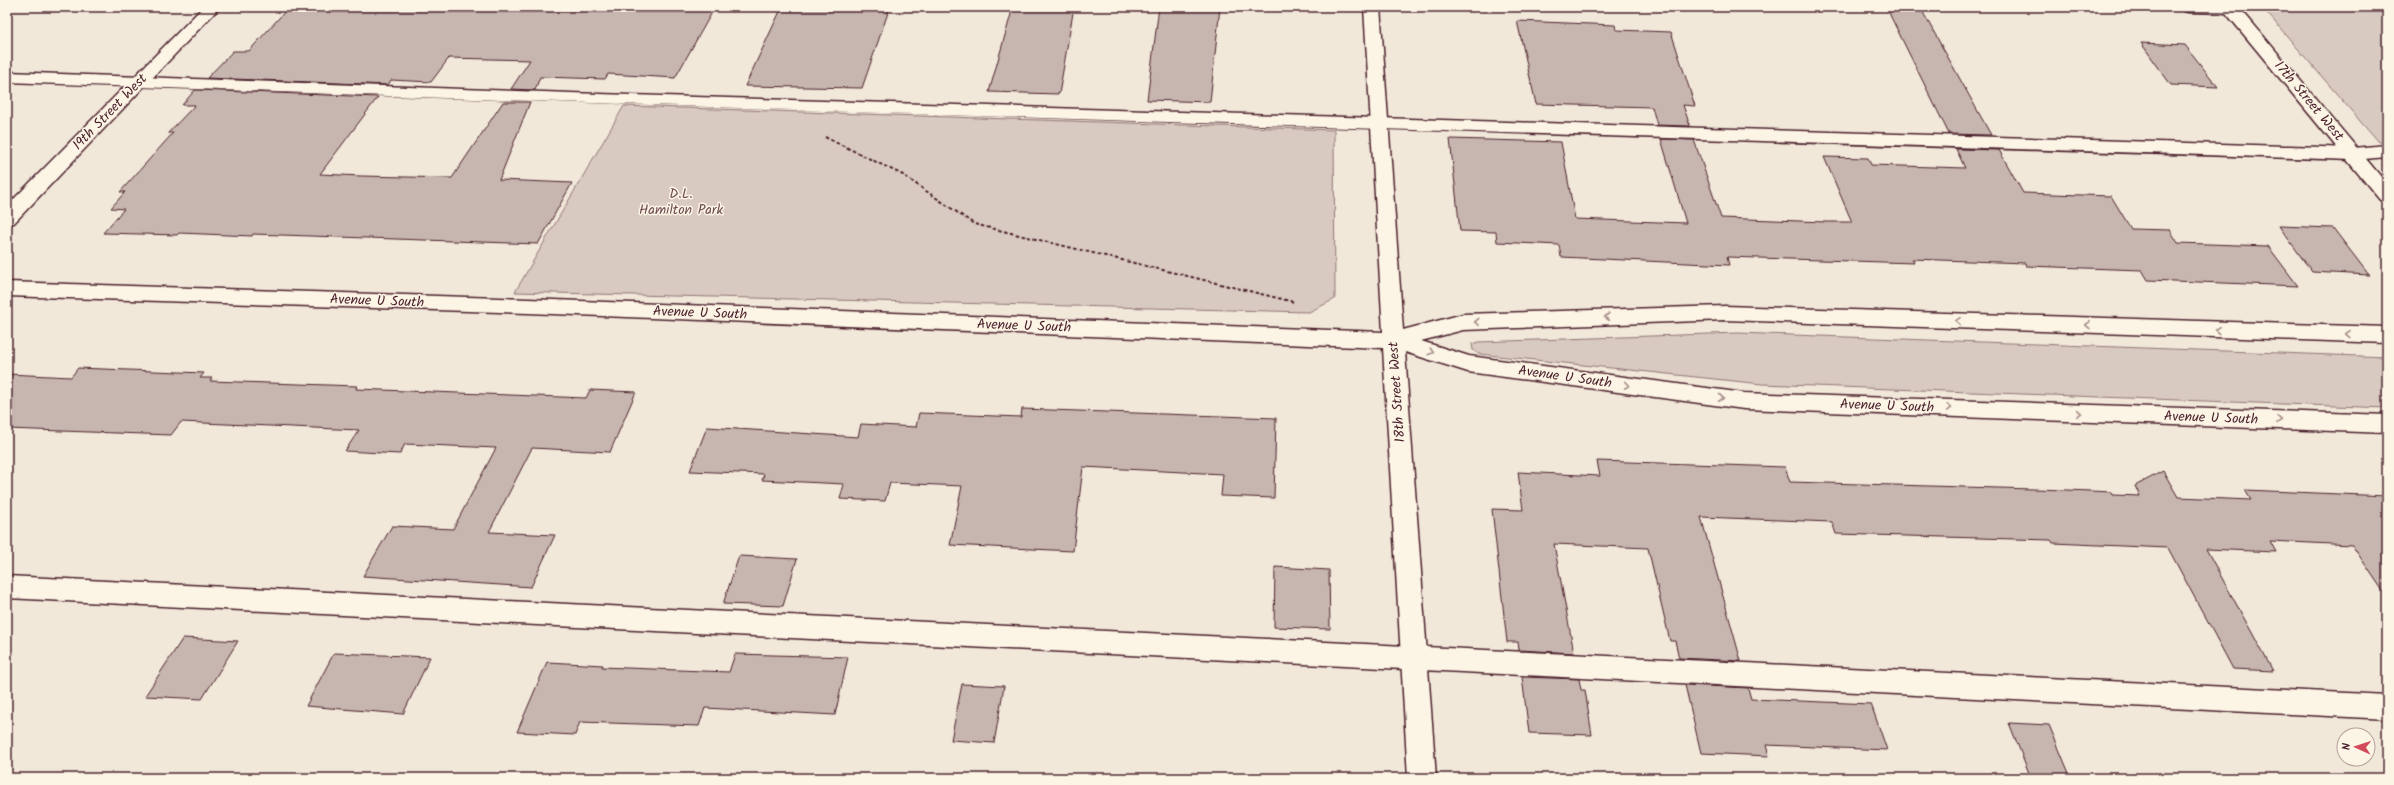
<svg xmlns="http://www.w3.org/2000/svg" width="2394" height="785" font-family="Kalam,sans-serif">
  <rect width="100%" height="100%" fill="#f1e8da"/>
  <filter id="ink" filterUnits="userSpaceOnUse"><feTurbulence type="fractalNoise" baseFrequency=".025" numOctaves="2"/><feDisplacementMap in="SourceGraphic" scale="8" xChannelSelector="R" yChannelSelector="G"/><feConvolveMatrix kernelMatrix="1 2 1 2 8 2 1 2 1" color-interpolation-filters="sRGB"/></filter>
  <g filter="url(#ink)">
    <path fill="#d8cac0" stroke="#917476" d="M2262,7h125v135h-9z
      M624,106l710,24 1,169 -26,13 -794,-20z
      M1738,333l649,24v51l-625,-24 -283,-30 -6,-4 -1,-6 6,-2z"/>
    <path fill="#c7b6af" stroke="#4a1f2b" d="M289,7h426l-40,71 -67,-4 -3,5 -65,-2 -5,13 -24,-1 19,-29 -81,-2 -18,24 -40,-2 -3,5 -181,-7 26,-27h16z
      M782,7h108l-28,81 -117,-2z
      M1013,7h61l-15,87 -70,-2z
      M1159,7h61l-10,95 -63,-2z
      M1886,7h34l71,128 -42,-1z
      M1517,21l98,4 1,5 55,2 24,74 -12,-1 7,21 -33,-1 -5,-18 -116,-3z
      M2141,43l44,2 33,42 -47,-2z
      M195,90l183,7 -58,77 41,2 91,2 51,-76h27l-31,78 73,3 -34,61 -285,-10 -1,2 -73,-3 -2,2 -74,-2 21,-24 -13,-1 14,-16h-5l53,-59h-5l27,-28h-13z
      M1450,139l111,3 14,77 111,4 -25,-84 33,1 27,78 105,4h26l-28,-65 44,1 3,7 94,3 -9,-19 43,1 24,43 88,3 20,33 39,1 8,13 90,3 30,40 -150,-6 -6,-10 -116,-4 -1,-3 -113,-4 2,4 -187,-6 2,8 -168,-8 -2,-12 -62,-3 -1,-10 -36,-1z
      M2279,226l54,2 36,47 -57,-3z
      M78,368l126,5 -4,5h12l-2,3 147,5 -1,3 230,9 4,-8 46,2 -26,60 -78,-4 -43,84 66,3 -24,52 -168,-11 29,-50 61,3 43,-81 -91,-4 -5,10 -55,-3 14,-21 -178,-8 -10,13 -164,-6v-55l64,3z
      M1022,409l254,9 -2,80 -53,-2 2,-22 -140,-7 -10,84 -123,-6 12,-59 -72,-3 -5,18 -45,-2 4,-15 -82,-4 2,-6 -74,-3 17,-44 151,10 3,-13 55,3 3,-14 102,4z
      M1597,461l188,6 5,15 278,8 44,2 1,3 27,1 -5,-10 28,-15 15,26 73,3 -6,-10 142,6v101l-35,-52 -82,-4 6,11 -70,-3 67,122 -40,-2 -65,-121 -115,-5 -2,-3 -215,-6 -4,-12 -131,-5 40,144 -62,-3 -4,-17h-5l-22,-93 -94,-4 20,109 -55,-3 -1,-8h-11l-15,-133 31,1 -5,-38 82,4z
      M739,556l58,3 -14,47 -60,-2z
      M1275,567l54,3 1,59 -56,-2z
      M183,638l55,3 -36,58 -57,-3z
      M334,653l96,4 -27,57 -97,-8z
      M735,654l113,3 -13,58 -130,-7 -6,18 -119,-4 -5,13 -58,-3 30,-70 56,3 -1,2 127,5z
      M1522,677l57,2 2,11h4l7,45 -63,-2z
      M962,684l42,2 -10,57 -43,-3z
      M1685,685l63,3 3,11 120,5 16,46 -121,-5 3,11 -68,-3z
      M2009,723l40,2 22,53h-40z"/>
    <g fill="none" stroke-linecap="round" stroke-linejoin="round">
      <defs>
        <path id="service" d="M7,72l591,22 1755,54 34,-3v12l-34,3c-782,-26 -1564,-48 -2346,-78z
          M7,576l2380,119v24l-2380,-121z"/>
        <path id="minor" d="M203,7h17l-206,216 -7,1v-18z
          M1364,7h16l23,323 60,-16 262,-8 662,21v16l-662,-23 -262,10 -42,11 48,15 275,37 643,22v18l-643,-24 -276,-37 -63,-20 31,426h-28l-25,-430 -855,-35 -521,-17v-14l521,17 855,33z
          M2180,7h59l148,177v18l-7,-2 -154,-187 -38,-1 -6,-2z"/>
      </defs>
      <use href="#service" stroke="#4a1f2b" stroke-width="3"/>
      <use href="#minor" stroke="#4a1f2b" stroke-width="3"/>
      <path stroke="#4a1f2b" stroke-width="2" stroke-dasharray="3.5 2.5" stroke-linecap="butt" d="M825,137l78,38 71,49 320,78"/>
      <use href="#service" fill="#fcf5e5" fill-rule="evenodd"/>
      <use href="#minor" fill="#fcf5e5" fill-rule="evenodd"/>
    </g>
    <defs><path id="oneway-chevron" d="M-2-3.5L2.5 0L-2 3.5" fill="none" stroke-width="1.6" stroke-linecap="round" stroke-linejoin="round"/></defs>
    <g stroke="#a38a88">
      <use href="#oneway-chevron" transform="translate(1607 317) rotate(178)"/>
      <use href="#oneway-chevron" transform="translate(1958 321) rotate(-178)"/>
      <use href="#oneway-chevron" transform="translate(1477 322) rotate(178)"/>
      <use href="#oneway-chevron" transform="translate(2088 325) rotate(-178)"/>
      <use href="#oneway-chevron" transform="translate(2218 330) rotate(-178)"/>
      <use href="#oneway-chevron" transform="translate(2348 334) rotate(-178)"/>
      <use href="#oneway-chevron" transform="translate(1431 352) rotate(18)"/>
      <use href="#oneway-chevron" transform="translate(1627 385) rotate(8)"/>
      <use href="#oneway-chevron" transform="translate(1721 398) rotate(7)"/>
      <use href="#oneway-chevron" transform="translate(1949 408) rotate(2)"/>
      <use href="#oneway-chevron" transform="translate(2079 413) rotate(2)"/>
      <use href="#oneway-chevron" transform="translate(2279 420) rotate(2)"/>
    </g>
  </g>
  <g text-anchor="middle" dominant-baseline="central" stroke-width="3" stroke-linejoin="round" paint-order="stroke">
    <g font-size="14" fill="#4a1f2b" stroke="#fcf5e5">
      <text transform="translate(2309 101) rotate(50)">17th Street West</text>
      <text transform="translate(110 112) rotate(-46)">19th Street West</text>
      <text transform="translate(377 301) rotate(2)">Avenue U South</text>
      <text transform="translate(700 313) rotate(2)">Avenue U South</text>
      <text transform="translate(1024 326) rotate(2)">Avenue U South</text>
      <text transform="translate(1565 377) rotate(8)">Avenue U South</text>
      <text transform="translate(1397 392) rotate(-94)">18th Street West</text>
      <text transform="translate(1887 406) rotate(2)">Avenue U South</text>
      <text transform="translate(2211 418) rotate(2)">Avenue U South</text>
    </g>
    <g font-size="14" fill="#6e4a50" stroke="#fcf5e5">
      <text x="681" y="194">D.L.<tspan x="681" dy="16">Hamilton Park</tspan></text>
    </g>
  </g>
  <rect width="2394" height="785" fill="none" stroke="#fcf5e5" stroke-width="24"/>
  <rect x="12" y="12" width="2370" height="761" fill="none" stroke="#4a1f2b" stroke-width="1.5" filter="url(#ink)"/>
  <g transform="translate(2356 747) rotate(273)"><circle r="19" fill="#fcf5e5" stroke="#b59f9b"/>
  <path d="M0-3L7 15L0 10L-7 15Z" fill="#d1495b"/>
  <text y="-6" font-size="11" font-weight="bold" text-anchor="middle" fill="#4a1f2b">N</text>
  </g>
</svg>
